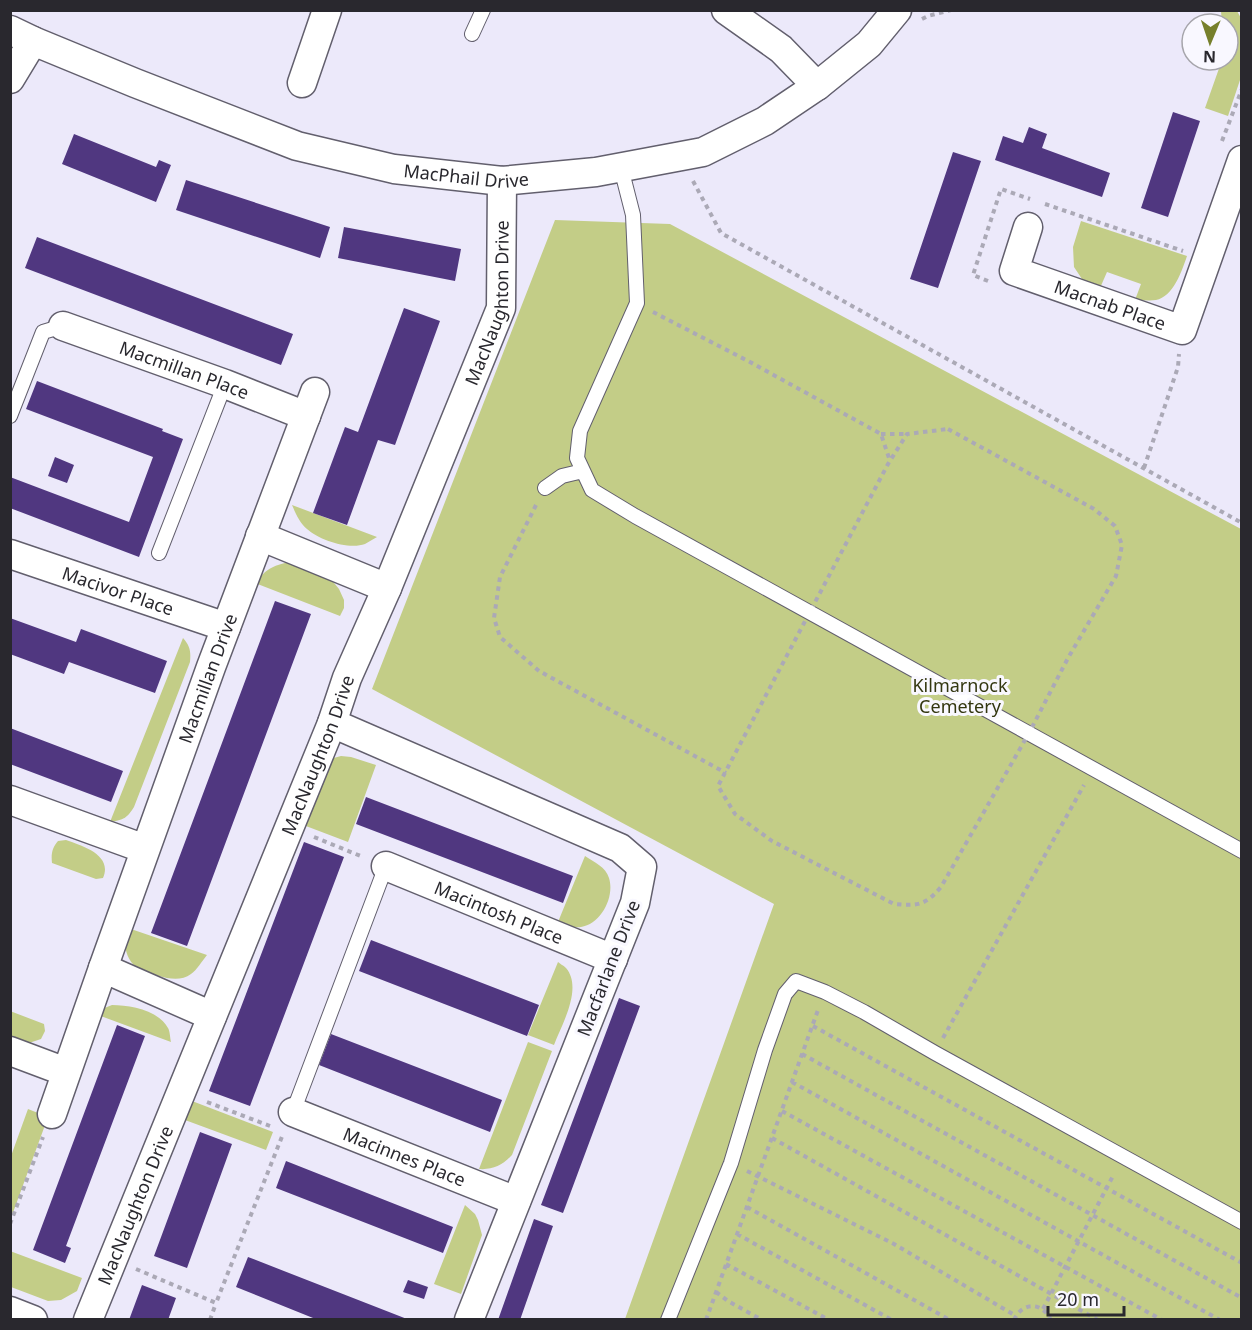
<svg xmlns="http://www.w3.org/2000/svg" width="1252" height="1330" font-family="'Noto Sans',sans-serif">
  <rect width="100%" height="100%" fill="#ece9fa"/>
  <path fill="#c3cd87" d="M1221,11h16l4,7v59l-13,39 -23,-8 17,-48h6v-36h-6z
    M555,220l115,4 571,305v790h-616l149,-415 -402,-215z
    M1081,221l106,35c-5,15 -14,41 -31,44 -6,1 -14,0 -21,0l6,-16 -34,-12 -7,16 -16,-6 -10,-15 -1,-20z
    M292,505l85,32c-4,2 -8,5 -12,7 -16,6 -46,-4 -58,-15 -8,-7 -11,-15 -15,-24z
    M289,562l41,16 9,11 5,11v8l-4,8 -85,-33c11,-14 17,-17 34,-21z
    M183,638c7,8 8,13 7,24l-56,145c-7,11 -10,13 -24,15z
    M341,756l10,1 25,8 -28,77 -50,-19 32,-64z
    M66,840c17,6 47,15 37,38l-7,1 -44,-16c-1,-9 0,-15 6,-22z
    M585,856c9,6 21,11 24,22 6,19 -8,46 -28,49 -8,1 -15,-2 -23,-5z
    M128,928l79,27c-5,6 -10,15 -16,19 -9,7 -22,5 -32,2 -8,-2 -17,-4 -23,-9 -12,-10 -13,-26 -8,-39z
    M558,962c2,2 5,3 8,6 17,20 -4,56 -12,77l-26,-10z
    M112,1005c18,0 46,5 56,23 2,3 2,10 3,14l-73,-27 4,-6z
    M10,1011l34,13 1,7 -4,8 -15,5 -15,-3z
    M528,1042l24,9 -40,104c-9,10 -19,15 -33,14z
    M192,1101l81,31 -7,18 -81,-30z
    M28,1109l20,8 -37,101v-62z
    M465,1205l10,9 3,6 4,15 -21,59 -27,-10z
    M10,1251l72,27 -5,13 -16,9 -13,1 -37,-14z"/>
  <path fill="#503780" d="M1173,112l27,9 -32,96 -27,-9z
    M1029,127l18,7 -5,14 68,25 -8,24 -107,-37 8,-24 20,7z
    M74,134l82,33 3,-7 12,5 -15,37 -94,-38z
    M953,152l28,9 -43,127 -28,-9z
    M186,180l144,47 -10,31 -144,-48z
    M344,227l117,22 -6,32 -117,-23z
    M37,237l256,97 -12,31 -256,-97z
    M404,308l36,13 -45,124 -17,-5 -31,85 -34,-12 32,-86 13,5z
    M37,381l126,48 -1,2 21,8 -44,118 -129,-49v-31l119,45 24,-65 -127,-48z
    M55,457l19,8 -7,18 -19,-7z
    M275,601l36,13 -124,332 -36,-13z
    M10,618l66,24 5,-13 86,32 -12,32 -86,-31 -5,12 -54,-20z
    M10,728l113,43 -12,31 -101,-38z
    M366,797l207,79 -10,27 -207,-79z
    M304,842l40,15 -94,249 -41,-15z
    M371,940l168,65 -12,31 -168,-65z
    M619,998l21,8 -77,207 -22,-8z
    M117,1025l28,11 -79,210 5,2 -6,15 -32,-13z
    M331,1034l171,66 -12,32 -171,-67z
    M200,1132l32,12 -45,124 -33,-12z
    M286,1161l167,66 -10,26 -167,-65z
    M534,1219l19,7 -33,94h-22z
    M248,1257l159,62v1h-89l-82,-33z
    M408,1280l20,7 -4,12 -21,-7z
    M142,1285l34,13 -8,22h-39z"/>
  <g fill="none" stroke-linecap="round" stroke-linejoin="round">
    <defs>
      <path id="service" d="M472,34l11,-24
        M621,168l12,47 4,88 -57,128 -3,27 15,32 43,26 607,335
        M10,416l33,-84 20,-6
        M545,488l17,-12 21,-5
        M159,553l66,-169
        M293,1112l93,-246
        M668,1320l63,-157 34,-113 20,-56 11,-13 29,11 39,20 71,41 307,169"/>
      <g id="minor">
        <path d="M726,10l55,39 36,37"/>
        <path id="s1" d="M10,30l23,11 102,42 162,63 97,23 108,12 94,-9 107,-20 62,-31 52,-35 52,-42 28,-34"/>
        <path d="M10,79l23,-38"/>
        <path d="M302,83l25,-73"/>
        <path id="s2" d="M1028,227l-14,44 168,59 60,-170"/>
        <path id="s3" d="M63,326l162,58 81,32"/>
        <path d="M260,536l127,52"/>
        <path id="s4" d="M10,554l216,73"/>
        <path d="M332,723l288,125 22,19 -7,36 -166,417"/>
        <path d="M10,800l135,49"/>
        <path id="s5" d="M386,866l227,93"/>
        <path id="s6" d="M103,968l108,-301 104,-275"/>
        <path d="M10,1051l56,21"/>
        <path id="s7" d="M293,1112l223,89"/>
        <path d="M52,1114l51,-146 109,48"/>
        <path d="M10,1311l23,9"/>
        <path id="s8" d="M88,1320l244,-597 15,-45 40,-90 114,-280 1,-127"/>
      </g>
    </defs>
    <use href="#service" stroke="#625f6d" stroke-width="16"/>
    <use href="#minor" stroke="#625f6d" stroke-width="31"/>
    <path stroke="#aba9b6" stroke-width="4" stroke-dasharray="4.5 4.5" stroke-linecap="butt" d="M922,19l6,-3 23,-6
      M1222,141l20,-52
      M693,181l28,52 521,290
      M1045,204l138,47
      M988,281l-15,-6 28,-86 29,10
      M653,312l97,50 131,72 9,27
      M948,429l146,80 21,17 7,19 -6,31 -48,82 -39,75 -88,154c-16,19 -24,19 -47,17l-122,-63 -37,-27 -17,-28 170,-322 19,-30z
      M881,434h26
      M1144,468l34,-101 1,-13
      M536,505l-36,72 -6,41 6,19 39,34 187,102
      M314,837l49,20
      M813,1026l429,237
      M943,1038l141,-253
      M802,1054l440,244
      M792,1082l428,238
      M207,1102l63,24
      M782,1111l380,209
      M772,1138l326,182
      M747,1171l147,73 122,72
      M747,1207l203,113
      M10,1224l33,-87
      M737,1234l155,86
      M726,1264l103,56
      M136,1269l80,34 67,-169
      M716,1292l12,9 34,19
      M1043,1309l71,-135
      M210,1320l6,-17
      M706,1320l112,-310
      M1014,1320c9,-19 28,-18 37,0"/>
    <use href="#service" stroke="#fff" stroke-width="14"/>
    <use href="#minor" stroke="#fff" stroke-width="28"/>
  </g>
  <g text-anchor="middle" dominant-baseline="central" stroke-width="6" stroke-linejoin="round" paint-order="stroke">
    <g font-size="18" fill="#29282e" stroke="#f9f8ff">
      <text stroke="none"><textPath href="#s1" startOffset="482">MacPhail Drive</textPath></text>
      <text stroke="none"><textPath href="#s8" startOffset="1096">MacNaughton Drive</textPath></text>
      <text stroke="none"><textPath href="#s2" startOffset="148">Macnab Place</textPath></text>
      <text stroke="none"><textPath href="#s3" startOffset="129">Macmillan Place</textPath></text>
      <text stroke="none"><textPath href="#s4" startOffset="114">Macivor Place</textPath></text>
      <text stroke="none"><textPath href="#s6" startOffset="308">Macmillan Drive</textPath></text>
      <text stroke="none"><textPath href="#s8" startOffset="610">MacNaughton Drive</textPath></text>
      <text stroke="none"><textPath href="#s5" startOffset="122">Macintosh Place</textPath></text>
      <text transform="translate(608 968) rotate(-69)">Macfarlane Drive</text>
      <text stroke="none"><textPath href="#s7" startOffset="120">Macinnes Place</textPath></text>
      <text stroke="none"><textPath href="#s8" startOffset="124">MacNaughton Drive</textPath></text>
    </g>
    <g font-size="18" fill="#333710" stroke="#f9f8ff">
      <text x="960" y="685">Kilmarnock<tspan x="960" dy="21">Cemetery</tspan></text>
    </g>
  </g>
  <rect width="1252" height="1330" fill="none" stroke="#29282e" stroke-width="24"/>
  <g transform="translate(1210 42) rotate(182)"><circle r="28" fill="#f9f8ff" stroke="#a6a5ab" stroke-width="1.5"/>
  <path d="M0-4.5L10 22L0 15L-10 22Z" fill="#77802c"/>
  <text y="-9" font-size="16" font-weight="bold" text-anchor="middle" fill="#29282e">N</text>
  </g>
  <path d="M1048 1306v9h76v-9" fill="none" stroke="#29282e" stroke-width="3"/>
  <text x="1057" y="1306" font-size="18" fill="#29282e" stroke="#f9f8ff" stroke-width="4.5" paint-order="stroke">20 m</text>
</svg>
